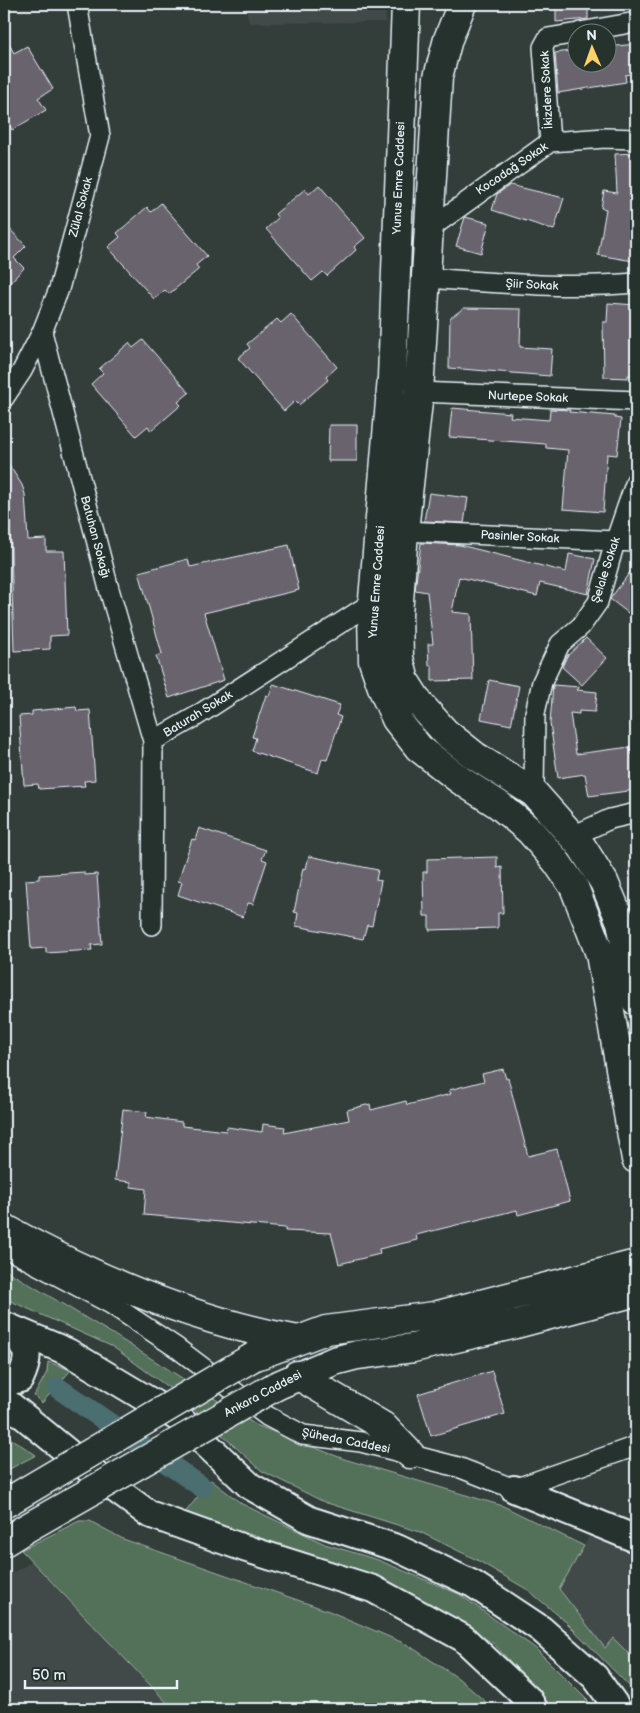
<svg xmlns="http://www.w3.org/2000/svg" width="640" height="1713" font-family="'Balsamiq Sans',sans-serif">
  <rect width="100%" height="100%" fill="#333d3a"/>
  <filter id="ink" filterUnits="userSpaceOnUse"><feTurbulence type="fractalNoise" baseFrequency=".02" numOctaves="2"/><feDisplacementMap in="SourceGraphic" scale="10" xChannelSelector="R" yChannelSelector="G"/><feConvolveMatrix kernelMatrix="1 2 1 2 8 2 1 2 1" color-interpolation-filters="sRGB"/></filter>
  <g filter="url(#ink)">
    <path fill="#43494a" d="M245,4h140l1,18 -137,1z
      M600,1511l36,15v135l-23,-23 -8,11 -46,-61 25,-42z
      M31,1562l142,147h-169v-131z"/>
    <path fill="#527059" stroke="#9db0a8" d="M4,1269l107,64 145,92 88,34 159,47 81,40 -25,43 46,59 8,-10 23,23v32l-71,-72 -37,-31 -51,-30 -57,-28 -96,-30 -62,-31 -90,-81 -59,-43 -109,-49z
      M48,1362l23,8 -29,33 -8,-7 13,-24z
      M4,1434l32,21 -32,17z
      M211,1480l31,24 83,40 53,16 81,34 76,54 61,61h-42l-61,-66 -70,-38 -90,-42 -149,-49z
      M79,1521h11l33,18 206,72 79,34 50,33 36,31h-321l-152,-159z"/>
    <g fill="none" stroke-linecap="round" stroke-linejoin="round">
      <path stroke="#4b6e71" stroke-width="21" d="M58,1388l144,99"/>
    </g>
    <path fill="#69646e" stroke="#e8f1f8" d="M556,4h32v15l-32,3z
      M4,35l10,18 13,-7 26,43 -15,9 8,12 -34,20 -8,-14z
      M636,44v29l-11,2 1,7 -68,11 -3,-40 23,-3v12h30v-15z
      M636,153v90l-3,18 -35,-6 8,-46 -5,-1 3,-17 13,2 -2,-39z
      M319,185l46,53 -11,9 2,3 -29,26 -4,-4 -11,9 -46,-52 12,-11 -3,-4 30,-25 4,5z
      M510,185l54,13 -10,32 -62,-20 5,-16z
      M161,203l46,53 -11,9 3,4 -30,25 -4,-4 -11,9 -46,-52 12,-10 -3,-4 30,-26 4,5z
      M465,217l24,6 -8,30 -25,-7z
      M4,223l22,23 -12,12 10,10 -20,21z
      M608,303l28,2v70h-8v3l-24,-1 -1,-55h4z
      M464,308l57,1 -1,38 32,2 -2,27 -101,-8 1,-50z
      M291,314l46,53 -11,10 2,3 -29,25 -4,-4 -11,10 -46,-53 12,-10 -3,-4 30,-25 4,4z
      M143,340l46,53 -11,9 3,3 -30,26 -3,-5 -12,10 -45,-52 12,-11 -4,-4 30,-26 4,5z
      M452,408l59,5 -1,4 39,3 1,-11 20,1 -1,2 46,4v2l6,1 -4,36 -10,-1 -4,58 -40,-3 5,-59 -22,-2v-4l-97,-7z
      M329,425h28v36h-29z
      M4,457l18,28 3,9 3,46 18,-1v12h18l3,84 -17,1v13l-36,2 -4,-130h-6z
      M429,493l39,5 -4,25 -40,-2z
      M421,543l39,2 106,27 3,-18 26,5 -7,35 -48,-11 -3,13 -78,-19 -7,35 19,2 2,66 -41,1v-15h-3l-1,-22h5l-6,-52 -12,-2z
      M289,545l10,45 -95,23 20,67 -55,18 -13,-42 6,-2 -23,-82 49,-13 2,8z
      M636,564v55l-26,-20z
      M586,638l21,20 -25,27 -20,-18 5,-11z
      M489,680l30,6 -8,39 -30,-6z
      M273,684l67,21 -4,10 5,2 -14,43 -5,-1 -4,14 -66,-22 4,-13 -4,-1 14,-42 3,1z
      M553,685l27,2 -3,3 20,2 -2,20 -16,-1v3l-9,-1 6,41 54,-7 1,7h5v36l-47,6 -4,-22 -27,4 -8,-55z
      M76,707l1,4 13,-1 5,70 -11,1 1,5 -46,3 -1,-5 -14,1 -5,-69 13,-1v-4z
      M199,828l67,22 -4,9 5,2 -14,43 -5,-1 -5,14 -65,-22 4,-13 -4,-1 14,-42 3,1z
      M309,856l69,14 -2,10 5,1 -9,45 -5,-1 -4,14 -67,-13 2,-13 -4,-1 9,-44 3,1z
      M497,857v11l5,-1 1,46h-5v15l-69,2v-14h-5l-1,-44h4v-13z
      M84,872v3l13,-1 5,70 -11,1 1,5 -46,3v-5l-15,1 -5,-69 13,-1v-4z
      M503,1069l3,10 2,-1 20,78 29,-7 13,52 -52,14 -1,-5 -101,25 1,5 -38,9 1,5 -41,10 -8,-31 -46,-2v-3l-141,-13 2,-26 -15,-2v-5l-16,-2 8,-71 24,3 -1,5 36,5v4l44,5 1,-4 35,5 1,-8 22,3 -1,6 65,-13 -2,-10 23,-6 1,6 35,-9 1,4 44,-11 -2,-4 35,-9 -2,-7z
      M492,1371l13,43 -74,22 -13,-42z"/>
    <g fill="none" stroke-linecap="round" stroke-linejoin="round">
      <defs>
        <path id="street" d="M580,32l56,-10
          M550,142l-7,-95 5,-9 30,-5
          M429,229l121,-87 55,-4 31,1
          M427,278c70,5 139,11 209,5
          M42,332l67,257 44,152
          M419,392l217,9
          M4,398l18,-27 20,-39 17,-43 41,-153 -23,-132
          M404,531l232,11
          M534,793l1,-80 7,-31 18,-38 21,-18 17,-24 17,-60 21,-61
          M573,836l37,-17 26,-6
          M152,925l1,-184 42,-24 178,-115
          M4,1247l107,57 66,44 90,68 36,19 58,7 97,25 56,22 122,-43"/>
        <path id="secondary" d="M4,1325l64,27 112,67 70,67 60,34 87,28 76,36 68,45 54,48 23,32
          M4,1383l16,-4c12,-25 7,-30 -9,-50
          M4,1400l88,72 57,42 95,34 129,41 90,49 66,62 5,9
          M514,1489l122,50"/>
        <path id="primary" d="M406,4l-14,374 -20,233 1,50 10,29 13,29 23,29 41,32 39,25 31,26 26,30 18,26 26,67 36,205
          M462,4l-14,35 -10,38 -19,315 -15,139 -6,84 1,43 6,23 14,22 27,30 29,23 59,37 48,54 22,35 17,40 15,79
          M4,1228c91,51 191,93 294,112
          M253,1357l73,-27 108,-14 202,-52
          M297,1375l86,51 27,28
          M276,1386l58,-25 23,-6 56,-7 103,-24 120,-32
          M4,1542l21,-13"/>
      </defs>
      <use href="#street" stroke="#e8f1f8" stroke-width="22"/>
      <use href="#secondary" stroke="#e8f1f8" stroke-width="30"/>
      <use href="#primary" stroke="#e8f1f8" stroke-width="31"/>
      <use href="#street" stroke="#26332d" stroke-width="19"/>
      <use href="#secondary" stroke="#26332d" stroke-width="26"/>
      <use href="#primary" stroke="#26332d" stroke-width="28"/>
      <defs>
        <path id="primary-bridge" d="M4,1504l249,-147
          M25,1529l251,-143"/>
      </defs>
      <use href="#primary-bridge" stroke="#e8f1f8" stroke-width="31" stroke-linecap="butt"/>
      <use href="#primary-bridge" stroke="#26332d" stroke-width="28"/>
    </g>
  </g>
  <g text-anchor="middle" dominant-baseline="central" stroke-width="4" stroke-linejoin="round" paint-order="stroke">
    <g font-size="12" fill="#e8f1f8" stroke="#26332d">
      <text transform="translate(547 90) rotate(-93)">İkizdere Sokak</text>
      <text transform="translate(512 169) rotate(-34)">Kocadağ Sokak</text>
      <text transform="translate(399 178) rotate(-88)">Yunus Emre Caddesi</text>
      <text transform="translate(81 207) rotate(-75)">Zülal Sokak</text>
      <text transform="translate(532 285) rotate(3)">Şiir Sokak</text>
      <text transform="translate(528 397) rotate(2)">Nurtepe Sokak</text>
      <text transform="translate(95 537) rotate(75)">Batuhan Sokağı</text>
      <text transform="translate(520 537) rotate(3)">Pasinler Sokak</text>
      <text transform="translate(606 570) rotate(-72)">Şelale Sokak</text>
      <text transform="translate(377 582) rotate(-86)">Yunus Emre Caddesi</text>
      <text transform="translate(198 714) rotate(-31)">Baturah Sokak</text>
      <text transform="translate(263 1394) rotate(-28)">Ankara Caddesi</text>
      <text transform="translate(346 1441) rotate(11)">Şüheda Caddesi</text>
    </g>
  </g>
  <rect width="640" height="1713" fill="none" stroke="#26332d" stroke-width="20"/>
  <rect x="10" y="10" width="620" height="1693" fill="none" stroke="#e8f1f8" stroke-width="2" filter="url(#ink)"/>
  <g transform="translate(592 48) rotate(358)"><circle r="24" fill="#26332d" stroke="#747f7e"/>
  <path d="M0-4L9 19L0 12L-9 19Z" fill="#ffd166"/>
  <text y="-8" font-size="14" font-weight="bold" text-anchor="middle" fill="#e8f1f8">N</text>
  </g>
  <path d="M25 1680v8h152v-8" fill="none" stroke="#e8f1f8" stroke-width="2.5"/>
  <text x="32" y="1680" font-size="15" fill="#e8f1f8" stroke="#26332d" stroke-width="4" paint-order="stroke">50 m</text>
</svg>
